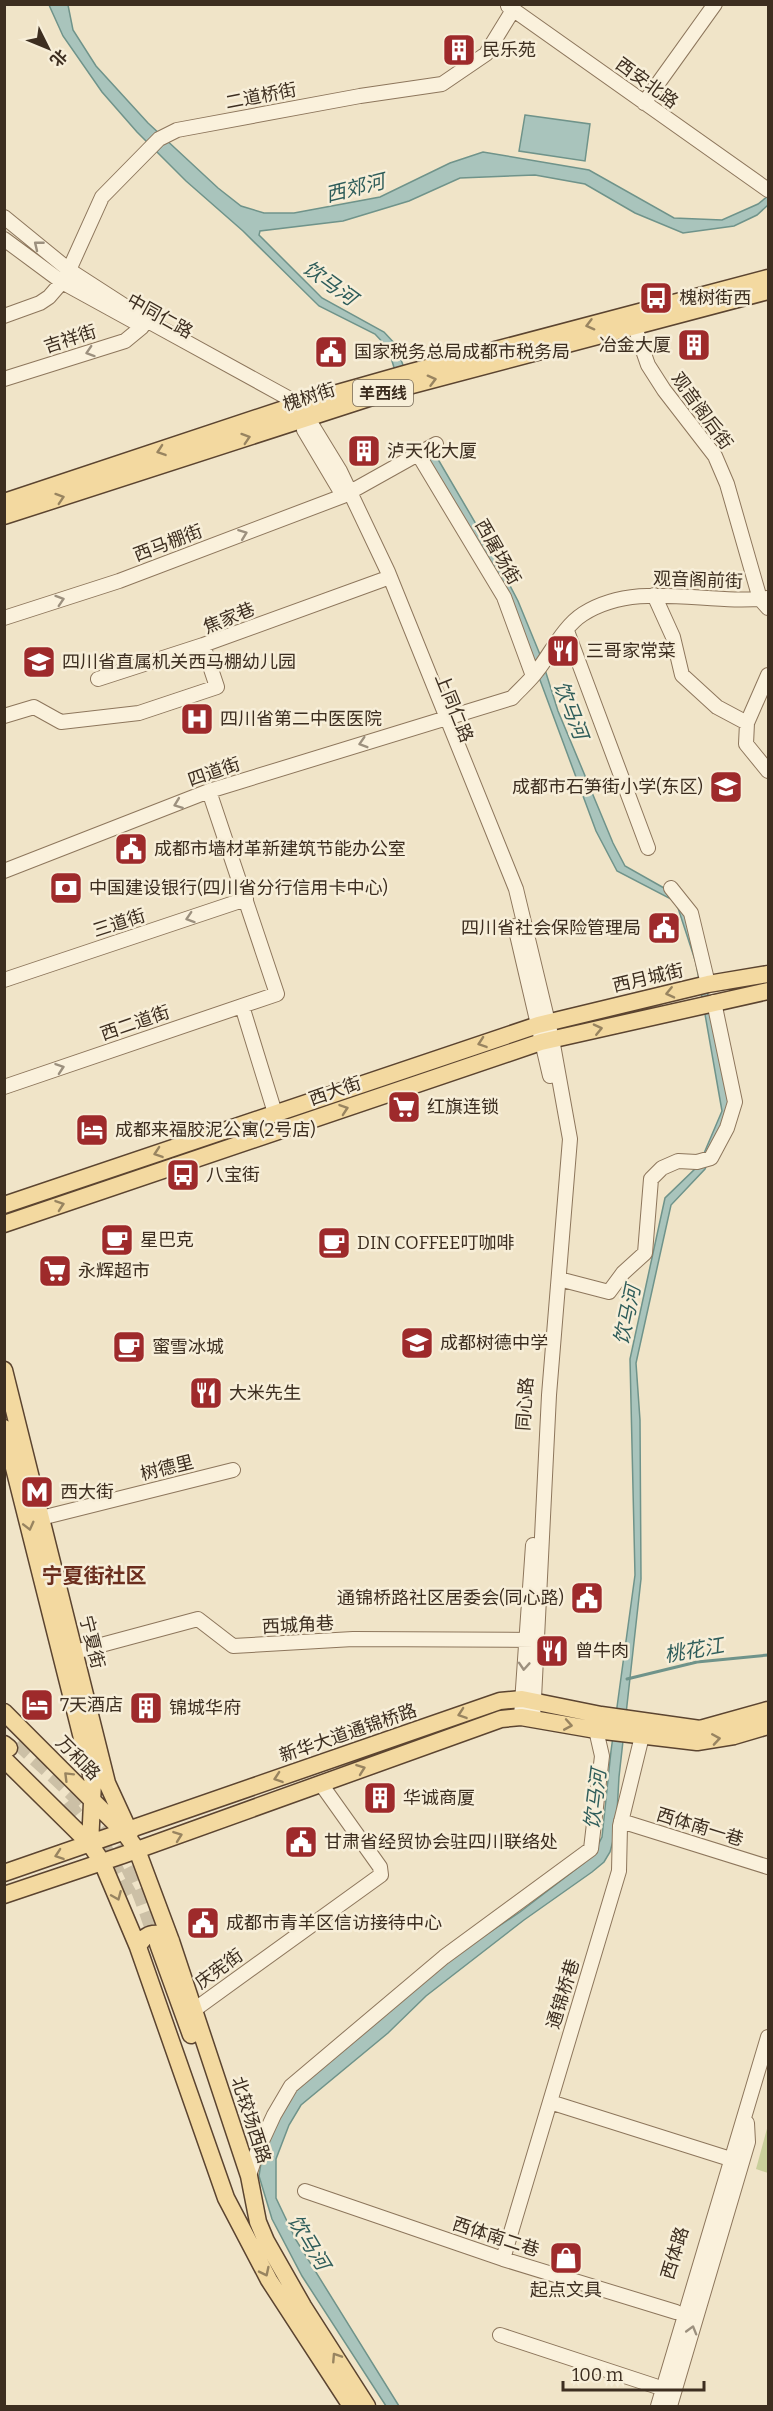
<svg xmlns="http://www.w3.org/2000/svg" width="773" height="2411" font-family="Bitter,'Noto Sans SC',serif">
  <rect width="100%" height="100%" fill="#f0e4c8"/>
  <path fill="#c9cf9b" d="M768,2125v48l-12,-4z"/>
  <path fill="#a9c4bc" stroke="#6f938a" stroke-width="1.5" d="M49,5h19l5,25 23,36 52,57 70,65 23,18 23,7h30l86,-16 70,-34 33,-11 106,18 85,48 48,2 36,-16 10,-8v9l-11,10 -23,11 -51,7 -48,-20 -50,-29 -50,-9 -75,3 -51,23 -66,20 -83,10 -1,4 63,63 62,34 12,13 9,26 -9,3 -8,-26 -13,-14 -56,-28 -76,-75 -57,-50 -49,-49 -35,-40 -39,-56z
    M525,115l65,9 -5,37 -66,-10z
    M432,449l61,104 25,48 23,56 17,54 55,132 12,23 39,22 13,9 11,13 40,170 2,28 -25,61 -34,36 -35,158 4,57 1,159 -22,198 -3,53 -6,22 -6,10 -12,10 -68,48 -98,76 -38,37 -87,72 -12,20 -13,34v39l20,42 103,166h-13l-84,-130 -30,-57 -13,-43 5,-32 31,-59 132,-111 93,-62 64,-49 10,-10 8,-16 9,-86 24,-176 -5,-216 35,-161 34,-33 23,-54 -26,-148 -18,-55 -5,-8 -56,-29 -21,-40 -69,-186 -51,-103 -51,-90z"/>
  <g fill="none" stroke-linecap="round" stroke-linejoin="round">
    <path stroke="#6f938a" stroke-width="3" d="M627,1679l70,-17 71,-7"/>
    <path stroke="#ccc0a6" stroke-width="16" stroke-dasharray="16 8" stroke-linecap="butt" d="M18,1742c33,32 71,62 96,100 21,31 32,67 44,102
      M66,1803l39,47 27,50"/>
    <defs>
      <path id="minor" d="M508,6l260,184
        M644,103l71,-99
        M4,217l65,53 79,51 151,83 41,67 48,101 128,317 36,150 18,100 -21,256 -16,324
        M4,239l58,43 71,39
        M4,316l36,-13 9,-6 13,-15 7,-12 33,-73 57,-58 18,-9 183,-34 82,-12 44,-30 27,-44
        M631,316l17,49 16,25 51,66 12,28 33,115 8,9
        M4,379l121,-38 17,-14
        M304,430l38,64
        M418,454l86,143 29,79
        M654,595l19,42 9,38 35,32 30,16 -1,21 22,27
        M4,618l115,-37 224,-85 93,-52
        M567,631l81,217
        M98,679l105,-34
        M4,716l30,-9 27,15 78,-9 78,-26 -14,-42 179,-65
        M747,723l21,-48
        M4,871l205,-80 303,-93c8,-9 18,-17 25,-27 14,-18 27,-45 46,-57 55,-35 125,-8 185,-16
        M671,888l20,25 17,71
        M515,926l35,150
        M4,980l242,-81
        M242,1006l33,107
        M4,1087l273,-93 -68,-203
        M559,1279l50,13 14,-19 22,-20 6,-74 11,-11 16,-7 19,1 14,-4 16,-30 8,-26 -21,-100
        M41,1518l192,-48
        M75,1652l123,-33 35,27 120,-7 182,1
        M521,1717l12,-172
        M621,1821l147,46
        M194,2010l187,-135 -1,-8 -59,-83
        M550,2102l174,55
        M249,2176l7,-22 18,-39 17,-29 153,-129 147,-108 11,-93 -6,-26
        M305,2191l198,68 173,53
        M503,2259l116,-388 1,-45 22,-90
        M500,2335l155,51
        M658,2406l110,-369
        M670,2406l78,-264 -1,-19"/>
      <path id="major" d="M4,502l295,-98 113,-32 356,-94
        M4,516l393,-127 371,-98
        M4,1205l534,-180 170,-41 60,-10
        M4,1224l537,-182 227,-51
        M4,1370l103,413 23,50
        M4,1428l89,354 -3,62
        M4,1712l120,120 13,18 34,91 78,235 9,46 8,19 37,65 64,100
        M4,1744l5,4
        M4,1759l86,85 12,18 36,85 88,251 43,82 82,126
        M4,1873l496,-172 22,-2 79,16 99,14 68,-19
        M4,1895l119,-40 378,-136 20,-2 75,13 101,12 37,-6 34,-10
        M158,1944l33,91
        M138,1947c8,-16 21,-17 33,-6"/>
    </defs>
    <use href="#minor" stroke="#8d765c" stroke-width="16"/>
    <use href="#major" stroke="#5b4430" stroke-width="19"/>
    <use href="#minor" stroke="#faf1dc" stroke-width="14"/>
    <use href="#major" stroke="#f3d9a0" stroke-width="16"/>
  </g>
  <defs><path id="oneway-chevron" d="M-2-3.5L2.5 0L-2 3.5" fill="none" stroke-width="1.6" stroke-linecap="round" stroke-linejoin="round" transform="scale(1.5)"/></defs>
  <g stroke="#9c907e">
    <use href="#oneway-chevron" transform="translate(38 245) rotate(-141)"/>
    <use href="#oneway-chevron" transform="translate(90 352) rotate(162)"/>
    <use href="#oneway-chevron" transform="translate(243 534) rotate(-21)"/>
    <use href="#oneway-chevron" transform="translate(60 600) rotate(-18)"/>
    <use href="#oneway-chevron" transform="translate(363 743) rotate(163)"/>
    <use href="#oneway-chevron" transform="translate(178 804) rotate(159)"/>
    <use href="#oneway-chevron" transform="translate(190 918) rotate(162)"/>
    <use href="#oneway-chevron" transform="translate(60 1068) rotate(-19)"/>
    <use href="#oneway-chevron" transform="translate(524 1666) rotate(94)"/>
    <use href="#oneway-chevron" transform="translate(692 2330) rotate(-74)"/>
  </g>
  <g stroke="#988460">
    <use href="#oneway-chevron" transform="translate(590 325) rotate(165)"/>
    <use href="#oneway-chevron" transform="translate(432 380) rotate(-15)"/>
    <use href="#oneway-chevron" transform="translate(246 438) rotate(-18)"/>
    <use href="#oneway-chevron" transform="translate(161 451) rotate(161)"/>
    <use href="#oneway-chevron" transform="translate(60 498) rotate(-18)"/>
    <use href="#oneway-chevron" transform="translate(670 993) rotate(167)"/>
    <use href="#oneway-chevron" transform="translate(598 1029) rotate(-13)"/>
    <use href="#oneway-chevron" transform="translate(482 1043) rotate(161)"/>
    <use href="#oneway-chevron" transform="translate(344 1109) rotate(-19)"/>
    <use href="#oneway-chevron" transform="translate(158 1153) rotate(161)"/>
    <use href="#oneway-chevron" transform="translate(60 1205) rotate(-19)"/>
    <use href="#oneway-chevron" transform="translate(29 1526) rotate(76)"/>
    <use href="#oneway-chevron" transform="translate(462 1714) rotate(161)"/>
    <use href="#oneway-chevron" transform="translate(568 1725) rotate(10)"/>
    <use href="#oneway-chevron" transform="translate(716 1739) rotate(-9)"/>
    <use href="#oneway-chevron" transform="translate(361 1769) rotate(-20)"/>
    <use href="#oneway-chevron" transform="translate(68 1776) rotate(-135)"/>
    <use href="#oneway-chevron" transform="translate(278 1778) rotate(161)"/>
    <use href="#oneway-chevron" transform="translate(178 1836) rotate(-20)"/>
    <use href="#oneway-chevron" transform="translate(59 1855) rotate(161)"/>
    <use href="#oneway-chevron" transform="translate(117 1896) rotate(67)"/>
    <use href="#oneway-chevron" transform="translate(265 2272) rotate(64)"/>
    <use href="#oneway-chevron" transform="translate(336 2357) rotate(-123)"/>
  </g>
  <defs>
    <symbol id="building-square" viewBox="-11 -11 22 22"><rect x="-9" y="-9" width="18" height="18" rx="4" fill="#9e2a2b" stroke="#f7eed8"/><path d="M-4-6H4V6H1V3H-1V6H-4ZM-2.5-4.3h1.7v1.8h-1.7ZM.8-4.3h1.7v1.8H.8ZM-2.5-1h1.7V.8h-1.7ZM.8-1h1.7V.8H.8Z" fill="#fff"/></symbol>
    <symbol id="bus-square" viewBox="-11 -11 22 22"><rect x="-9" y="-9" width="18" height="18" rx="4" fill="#9e2a2b" stroke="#f7eed8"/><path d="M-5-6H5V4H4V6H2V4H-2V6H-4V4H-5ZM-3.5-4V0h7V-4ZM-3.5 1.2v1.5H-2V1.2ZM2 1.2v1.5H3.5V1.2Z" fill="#fff"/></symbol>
    <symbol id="civic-square" viewBox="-11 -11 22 22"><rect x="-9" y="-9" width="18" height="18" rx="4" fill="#9e2a2b" stroke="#f7eed8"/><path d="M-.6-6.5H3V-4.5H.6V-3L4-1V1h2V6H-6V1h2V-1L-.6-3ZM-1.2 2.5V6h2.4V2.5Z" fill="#fff"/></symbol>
    <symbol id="restaurant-square" viewBox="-11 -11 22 22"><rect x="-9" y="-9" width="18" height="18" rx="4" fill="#9e2a2b" stroke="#f7eed8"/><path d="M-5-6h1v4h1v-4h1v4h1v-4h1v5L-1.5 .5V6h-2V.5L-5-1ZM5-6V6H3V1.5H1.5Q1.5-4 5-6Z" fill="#fff"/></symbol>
    <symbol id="school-square" viewBox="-11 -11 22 22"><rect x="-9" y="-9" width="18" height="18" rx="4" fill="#9e2a2b" stroke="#f7eed8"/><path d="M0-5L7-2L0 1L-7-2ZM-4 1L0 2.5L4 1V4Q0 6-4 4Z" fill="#fff"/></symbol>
    <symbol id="hospital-square" viewBox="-11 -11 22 22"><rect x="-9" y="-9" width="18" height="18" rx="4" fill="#9e2a2b" stroke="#f7eed8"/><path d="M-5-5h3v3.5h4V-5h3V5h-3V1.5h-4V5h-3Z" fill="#fff"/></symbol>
    <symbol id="bank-square" viewBox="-11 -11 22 22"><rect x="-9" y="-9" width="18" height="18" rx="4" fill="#9e2a2b" stroke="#f7eed8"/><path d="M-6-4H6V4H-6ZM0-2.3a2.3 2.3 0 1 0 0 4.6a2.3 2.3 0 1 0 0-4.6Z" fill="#fff"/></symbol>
    <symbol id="supermarket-square" viewBox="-11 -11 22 22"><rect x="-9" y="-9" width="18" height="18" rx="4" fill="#9e2a2b" stroke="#f7eed8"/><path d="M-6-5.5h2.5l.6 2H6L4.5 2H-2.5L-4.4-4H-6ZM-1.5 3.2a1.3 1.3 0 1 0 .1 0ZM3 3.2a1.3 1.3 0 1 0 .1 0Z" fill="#fff"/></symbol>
    <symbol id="hotel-square" viewBox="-11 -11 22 22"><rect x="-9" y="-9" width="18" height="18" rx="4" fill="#9e2a2b" stroke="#f7eed8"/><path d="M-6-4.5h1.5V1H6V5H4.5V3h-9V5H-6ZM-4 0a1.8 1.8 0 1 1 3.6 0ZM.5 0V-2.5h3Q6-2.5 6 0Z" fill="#fff"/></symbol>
    <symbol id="cafe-square" viewBox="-11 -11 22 22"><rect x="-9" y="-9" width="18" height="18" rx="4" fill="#9e2a2b" stroke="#f7eed8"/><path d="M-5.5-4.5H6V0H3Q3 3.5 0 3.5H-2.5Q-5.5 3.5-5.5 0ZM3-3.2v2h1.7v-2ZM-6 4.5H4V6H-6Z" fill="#fff"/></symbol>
    <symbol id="metro-square" viewBox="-11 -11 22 22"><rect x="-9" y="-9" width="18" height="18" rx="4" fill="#9e2a2b" stroke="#f7eed8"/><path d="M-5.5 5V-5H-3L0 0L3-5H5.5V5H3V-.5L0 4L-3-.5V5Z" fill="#fff"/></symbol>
    <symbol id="shop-square" viewBox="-11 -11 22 22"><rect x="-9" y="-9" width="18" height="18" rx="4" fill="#9e2a2b" stroke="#f7eed8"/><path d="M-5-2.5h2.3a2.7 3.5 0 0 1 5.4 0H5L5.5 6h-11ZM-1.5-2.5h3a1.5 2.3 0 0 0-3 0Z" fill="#fff"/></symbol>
  </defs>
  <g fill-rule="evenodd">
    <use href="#building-square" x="440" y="31" width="38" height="38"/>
    <use href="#bus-square" x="637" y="279" width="38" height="38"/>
    <use href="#building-square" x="675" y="326" width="38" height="38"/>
    <use href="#civic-square" x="312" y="333" width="38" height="38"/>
    <use href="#building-square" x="345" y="432" width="38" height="38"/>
    <use href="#restaurant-square" x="544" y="632" width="38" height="38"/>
    <use href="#school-square" x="20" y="643" width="38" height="38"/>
    <use href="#hospital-square" x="178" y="700" width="38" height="38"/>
    <use href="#school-square" x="707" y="768" width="38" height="38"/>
    <use href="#civic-square" x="112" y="830" width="38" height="38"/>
    <use href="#bank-square" x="47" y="869" width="38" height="38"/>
    <use href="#civic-square" x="645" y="909" width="38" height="38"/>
    <use href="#supermarket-square" x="385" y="1088" width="38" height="38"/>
    <use href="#hotel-square" x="73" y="1111" width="38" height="38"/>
    <use href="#bus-square" x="164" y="1156" width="38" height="38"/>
    <use href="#cafe-square" x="98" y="1221" width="38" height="38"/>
    <use href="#cafe-square" x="315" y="1224" width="38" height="38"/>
    <use href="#supermarket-square" x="36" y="1252" width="38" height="38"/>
    <use href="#school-square" x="398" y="1324" width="38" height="38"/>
    <use href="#cafe-square" x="110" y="1328" width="38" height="38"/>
    <use href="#restaurant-square" x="187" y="1374" width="38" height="38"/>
    <use href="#metro-square" x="18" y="1473" width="38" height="38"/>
    <use href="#civic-square" x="568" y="1579" width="38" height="38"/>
    <use href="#restaurant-square" x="533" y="1632" width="38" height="38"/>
    <use href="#hotel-square" x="18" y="1686" width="38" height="38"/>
    <use href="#building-square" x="127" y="1689" width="38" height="38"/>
    <use href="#building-square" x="361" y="1779" width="38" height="38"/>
    <use href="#civic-square" x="282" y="1823" width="38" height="38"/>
    <use href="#civic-square" x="184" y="1904" width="38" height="38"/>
    <use href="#shop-square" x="547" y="2239" width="38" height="38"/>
  </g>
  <g text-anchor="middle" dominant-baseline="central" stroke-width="5" stroke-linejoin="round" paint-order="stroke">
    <rect fill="#f7eed8" stroke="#756857" stroke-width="1.5" x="353" y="380" width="60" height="26" rx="4.5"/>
    <g font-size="16" font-weight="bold" fill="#3d2e20">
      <text x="383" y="393">羊西线</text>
    </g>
    <g font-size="18" fill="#3d2e20" stroke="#f7eed8" text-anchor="start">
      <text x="482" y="50">民乐苑</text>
      <text x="679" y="298">槐树街西</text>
      <text x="671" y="345" text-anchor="end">冶金大厦</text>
      <text x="354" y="352">国家税务总局成都市税务局</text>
      <text x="387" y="451">泸天化大厦</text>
      <text x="586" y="651">三哥家常菜</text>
      <text x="62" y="662">四川省直属机关西马棚幼儿园</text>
      <text x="220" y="719">四川省第二中医医院</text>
      <text x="703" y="787" text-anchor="end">成都市石笋街小学(东区)</text>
      <text x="154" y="849">成都市墙材革新建筑节能办公室</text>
      <text x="89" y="888">中国建设银行(四川省分行信用卡中心)</text>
      <text x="641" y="928" text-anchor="end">四川省社会保险管理局</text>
      <text x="427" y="1107">红旗连锁</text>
      <text x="115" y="1130">成都来福胶泥公寓(2号店)</text>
      <text x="206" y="1175">八宝街</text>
      <text x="140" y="1240">星巴克</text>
      <text x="357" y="1243">DIN COFFEE叮咖啡</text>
      <text x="78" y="1271">永辉超市</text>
      <text x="440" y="1343">成都树德中学</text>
      <text x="152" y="1347">蜜雪冰城</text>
      <text x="229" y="1393">大米先生</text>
      <text x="60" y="1492">西大街</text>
      <text x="564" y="1598" text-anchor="end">通锦桥路社区居委会(同心路)</text>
      <text x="575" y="1651">曾牛肉</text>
      <text x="60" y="1705">7天酒店</text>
      <text x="169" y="1708">锦城华府</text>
      <text x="403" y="1798">华诚商厦</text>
      <text x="324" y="1842">甘肃省经贸协会驻四川联络处</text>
      <text x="226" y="1923">成都市青羊区信访接待中心</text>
      <text x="566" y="2290" text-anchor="middle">起点文具</text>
    </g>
    <g font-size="18" fill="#3d2e20" stroke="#f7eed8">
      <text transform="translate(647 83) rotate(36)">西安北路</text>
      <text transform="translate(261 96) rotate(-11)">二道桥街</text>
      <text transform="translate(160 316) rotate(29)">中同仁路</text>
      <text transform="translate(70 339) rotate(-18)">吉祥街</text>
      <text transform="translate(309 397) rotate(-18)">槐树街</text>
      <text transform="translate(702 411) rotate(54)">观音阁后街</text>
      <text transform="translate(168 543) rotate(-21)">西马棚街</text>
      <text transform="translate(498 552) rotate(60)">西屠场街</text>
      <text transform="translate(698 580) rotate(2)">观音阁前街</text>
      <text transform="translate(229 618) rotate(-22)">焦家巷</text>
      <text transform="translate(454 708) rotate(68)">上同仁路</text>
      <text transform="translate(214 772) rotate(-19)">四道街</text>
      <text transform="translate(119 923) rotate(-18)">三道街</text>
      <text transform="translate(648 978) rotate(-13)">西月城街</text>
      <text transform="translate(135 1023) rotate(-19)">西二道街</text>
      <text transform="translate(335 1091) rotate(-19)">西大街</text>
      <text transform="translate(525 1404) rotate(-86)">同心路</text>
      <text transform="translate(167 1468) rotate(-14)">树德里</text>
      <text transform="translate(298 1625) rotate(-3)">西城角巷</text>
      <text transform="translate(92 1642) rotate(76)">宁夏街</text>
      <text transform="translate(348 1733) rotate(-19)">新华大道通锦桥路</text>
      <text transform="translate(78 1758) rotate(45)">万和路</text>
      <text transform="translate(700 1827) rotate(17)">西体南一巷</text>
      <text transform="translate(219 1969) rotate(-36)">庆宪街</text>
      <text transform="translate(563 1994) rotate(-73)">通锦桥巷</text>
      <text transform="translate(251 2120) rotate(72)">北较场西路</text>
      <text transform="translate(496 2237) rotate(18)">西体南二巷</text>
      <text transform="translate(675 2253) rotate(-73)">西体路</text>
    </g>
    <g font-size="20" font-style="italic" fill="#2f5d5a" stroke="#f7eed8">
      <text transform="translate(355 188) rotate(-14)">西郊河</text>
      <text transform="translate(330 283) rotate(36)">饮马河</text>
      <text transform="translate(571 710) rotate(69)">饮马河</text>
      <text transform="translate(627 1315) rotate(-78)">饮马河</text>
      <text transform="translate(694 1650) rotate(-10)">桃花江</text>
      <text transform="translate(595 1799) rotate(-83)">饮马河</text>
      <text transform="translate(309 2242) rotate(59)">饮马河</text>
    </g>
    <g font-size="21" font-weight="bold" fill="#6b2e1e" stroke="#f7eed8">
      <text x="94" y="1576">宁夏街社区</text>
    </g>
  </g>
  <rect width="773" height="2411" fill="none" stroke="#3d2e20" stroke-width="12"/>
  <g transform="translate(48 48) rotate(133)" stroke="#f7eed8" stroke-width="4.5" paint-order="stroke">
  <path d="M0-4.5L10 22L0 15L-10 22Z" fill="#3d2e20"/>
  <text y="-9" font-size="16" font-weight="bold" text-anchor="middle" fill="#3d2e20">北</text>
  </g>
  <path d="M563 2381v9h141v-9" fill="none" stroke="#3d2e20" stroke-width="3"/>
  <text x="572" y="2381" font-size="18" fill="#3d2e20" stroke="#f7eed8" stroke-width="4.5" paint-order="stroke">100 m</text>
</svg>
